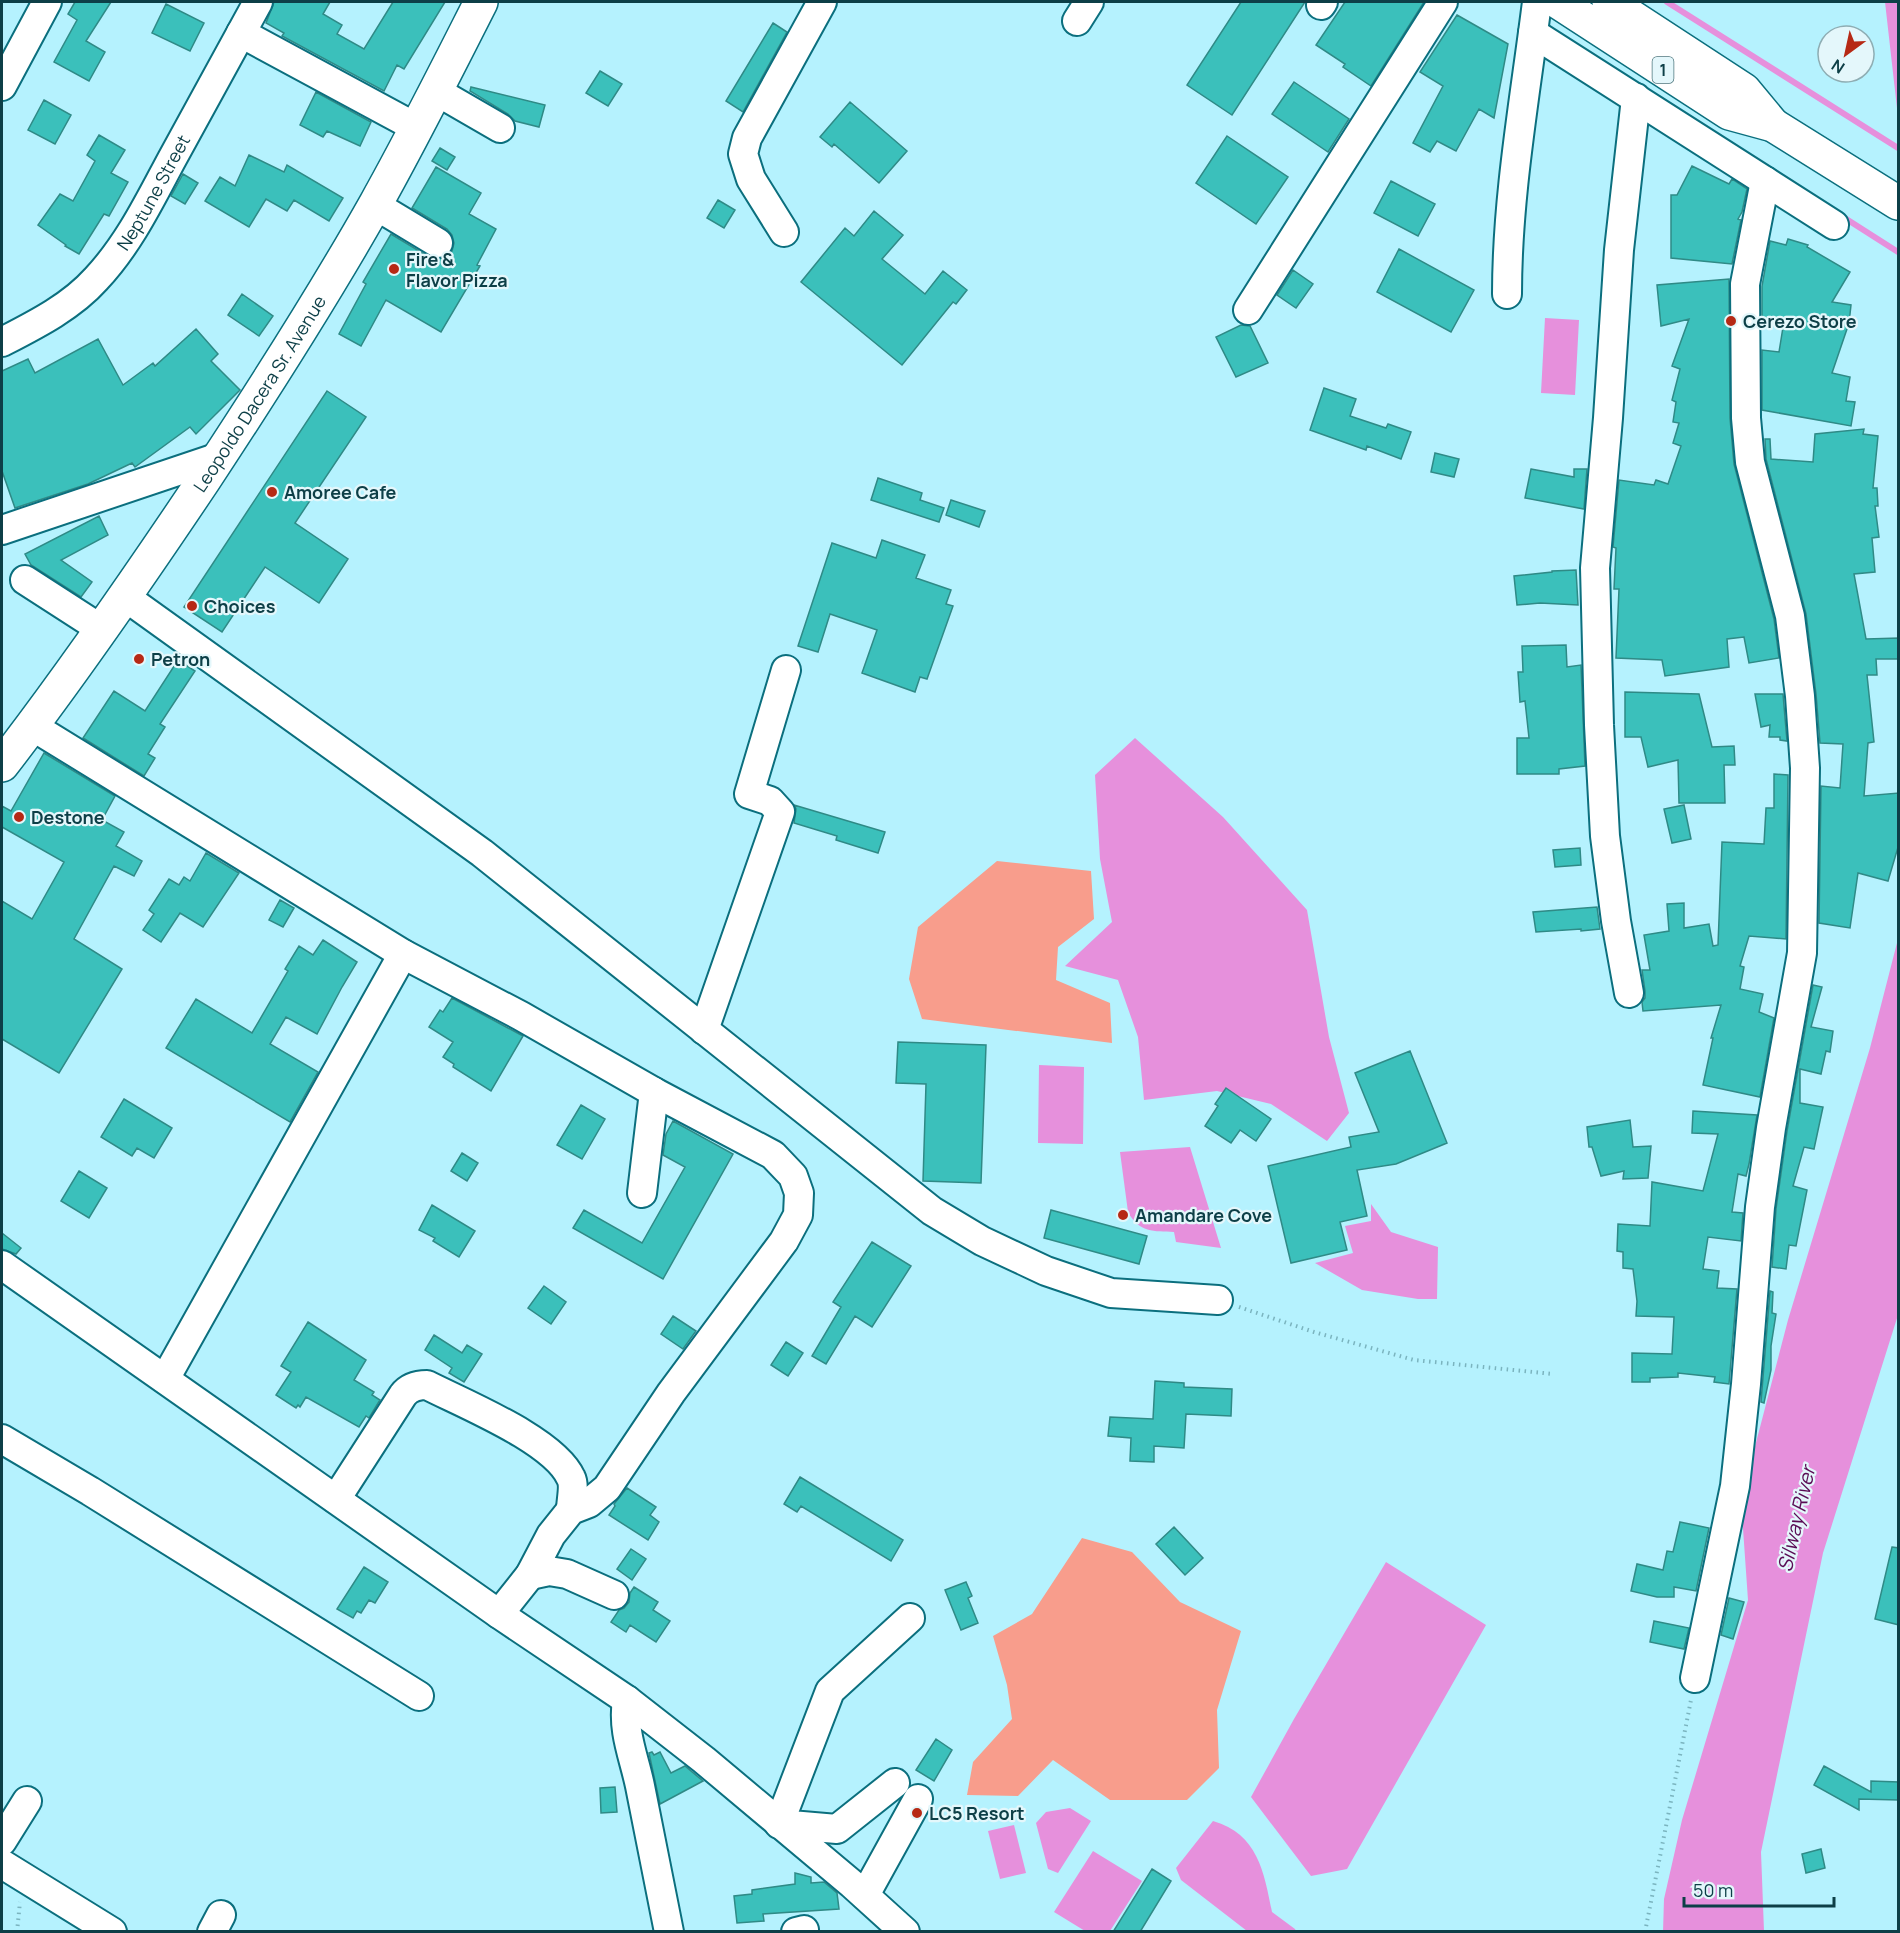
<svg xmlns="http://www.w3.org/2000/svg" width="1900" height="1933" font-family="Manrope,sans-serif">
  <rect width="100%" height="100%" fill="#b5f2fe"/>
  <path fill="#f89d8c" d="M997,861l94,10 3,48 -36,28 -2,33 54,23 2,40 -190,-24 -13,-40 9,-52z
    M1082,1538l50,14 48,50 61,29 -24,79 2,58 -32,32h-77l-57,-40 -35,36 -51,-1 6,-33 39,-43 -5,-34 -14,-49 39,-22z"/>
  <path fill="#e690dc" d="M1885,2h13v115z
    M1545,318l34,2 -4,75 -34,-2z
    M1135,738l88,79 84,93 22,127 20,76 -22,28 -56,-37 -54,-13 -73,9 -6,-63 -20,-57 -53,-14 47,-44 -12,-63 -5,-84z
    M1898,939v376l-75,238 -62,299 3,79 -101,1 1,-33 18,-79 66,-220 -7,-100 47,-180 82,-272z
    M1039,1065l45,2 -1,77 -45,-1z
    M1190,1147l31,101 -45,-6 -2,-10c-20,-1 -35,1 -46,-20l-8,-60z
    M1371,1204l20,28 47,15 -1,52h-19l-56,-9 -47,-27 38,-10 -8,-27 26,-5z
    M1386,1562l100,63 -139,244 -36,7 -60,-79 43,-78z
    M1070,1808l21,13 -33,52 -10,-4 -12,-46 10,-11z
    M1213,1821c45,13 51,51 59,91l23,17 1,2h-49l-66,-51 -5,-12z
    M1014,1825l12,48 -26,6 -12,-48z
    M1093,1851l49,30 -32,50h-25l-31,-19z"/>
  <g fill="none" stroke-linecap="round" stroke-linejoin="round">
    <path stroke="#e690dc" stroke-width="6" d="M1667,2l231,146
      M1840,215l58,37"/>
  </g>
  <path fill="#3bc0bb" stroke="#2f8a86" stroke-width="1.5" d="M75,2h36l-25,39 19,11 -16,29 -35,-19 23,-42 -9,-6z
    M274,2h56l-7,12 19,11 -5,9 27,15 29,-47h52l-41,67 -7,-4 -13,26 -102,-55 2,-3 -18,-10z
    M1241,2h64l-73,113 -45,-30z
    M1345,2h79l-53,84 -28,-19 2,-3 -29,-19z
    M166,4l38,19 -14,28 -38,-18z
    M1457,15l51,29 -14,74 -15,-9 -23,42 -19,-10 -7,11 -17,-9 30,-57 -23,-14z
    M773,23l14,9 -44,80 -17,-11z
    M600,71l22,13 -14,22 -22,-13z
    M1294,82l55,37 -21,33 -56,-38z
    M471,87l74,18 -6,22 -24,-6 -7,-7 -38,-23z
    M316,92l55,30 -11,24 -33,-15 -4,6 -23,-12z
    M44,100l27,15 -16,29 -27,-14z
    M850,102l57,49 -28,32 -45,-39 -2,3 -12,-10z
    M99,135l26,15 -14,23 17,9 -19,34 -5,-2 -25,40 -14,-8 1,-1 -28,-20 22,-31 13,7 22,-40 -8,-6z
    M1227,136l61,41 -32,47 -60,-41z
    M440,148l15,9 -8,13 -15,-9z
    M249,155l35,17 3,-7 56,33 -14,23 -35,-21 -7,11 -21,-12 -17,28 -44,-26 15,-24 15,9z
    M1692,166l37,18 3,-5 15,10 -5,23 -4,7 3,1 -9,44 -61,-6v-63h6z
    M436,167l45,26 -12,21 27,15 -19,36 3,1 -39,66 -55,-32 -25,46 -22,-12 27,-50 -3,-2 28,-48 38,23 8,2 9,-2 6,-6 2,-8 -2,-8 -5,-6 -35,-21z
    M183,174l15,9 -13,21 -14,-8z
    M1391,181l44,23 -17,32 -44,-23z
    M718,200l17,10 -11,18 -17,-10z
    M874,211l29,24 -21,24 43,35 18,-23 24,19 -11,14 -3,-2 -51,63 -101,-83 44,-54 9,8z
    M1788,239l20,6 -1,2 43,25 -18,30 19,3 -2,18 -17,50 18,4 -4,24 9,1 -4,24 -89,-16v-60l17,2 5,-31 -22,-4v-31l8,-45 16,4z
    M1399,249l75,41 -23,42 -74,-40z
    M1293,270l20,14 -17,24 -19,-13z
    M1729,279l1,139 4,46 40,155 5,39 -30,5 -5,-26 -17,2 2,28 -64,9 -3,-16 -46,-2 3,-69h-5l2,-41 -3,-1 6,-67 35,5 2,-5 12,4 13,-38 -8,-3 6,-20 -6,-1 3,-20 -4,-2 8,-31 -8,-3 17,-47 -28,7 -4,-41z
    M242,294l31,22 -14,20 -31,-21z
    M1241,325l9,1 18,37 -32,14 -20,-40z
    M196,329l22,25 -7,7 29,29 -44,44 -6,-7 -55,40 -3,-4 -44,21 -73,24 -13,-37v-100l26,-12 7,14 63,-34 25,46 30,-22 2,3z
    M1324,388l32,11 -6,17 36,12 2,-4 23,8 -10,27 -34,-13 -1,4 -56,-20z
    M327,391l39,26 -71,106 53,36 -29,44 -54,-36 -43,65 -38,-25z
    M1864,429l-1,5 15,2 -5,52h4l1,18h-3l4,31 -7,1 3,34 -21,2 12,65 33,-1v21h-23l1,16h-10l7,67 -6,1 -4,53 35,-3v51l-11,37 -30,-8 -8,55 -31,-5 2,-137 19,2 3,-44 -23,-1 -4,-49 -10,-80 -40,-155 -1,-20h5l1,20 42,3 2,-28z
    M1435,453l24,6 -5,18 -23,-5z
    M1531,469l43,8v-8h13l-3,40 -59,-11z
    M878,478l44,15 -2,7 24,8 -5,14 -68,-22z
    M951,500l34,11 -6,16 -33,-12z
    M99,516l9,19 -47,25 31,22 -11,15 -50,-32 -6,-11z
    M882,540l43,15 -9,23 35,12 -5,14 7,2 -26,73 -7,-2 -5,15 -53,-19 15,-43 -47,-16 -12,38 -20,-6 34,-103 44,15z
    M1576,570l2,35 -38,-2 -23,2 -3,-29 38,-4v-1z
    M1566,645l1,22 14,-2 4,101 -26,3v5h-42v-36h12l-4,-37 -5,1 -2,-30h5l-1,-26z
    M178,660l17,11 -35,53 5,3 -17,27 7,4 -11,18 -61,-38 31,-47 31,20z
    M1625,692l74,2 13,53 22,-1 1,19h-11l1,38h-46l-1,-43 -30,7 -7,-30h-16z
    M1755,694h28l4,47 -7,-1v-3h-11l1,-12 -9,2z
    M44,753l71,43 -13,24 22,12 -8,14 26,15 -8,15 -20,-10 -40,73 48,30 -63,104 -57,-34v-138l30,18 32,-57 -62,-35v-21l9,5z
    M1774,774l14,1 -2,164 -37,-3 -9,30 4,1 -4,22 23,5 -4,18 15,6 -14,79 -57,-12 10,-47h-2l10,-33 -78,6 -1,-9 3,-4v-7l-3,-21h8l-6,-35 25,-4 -2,-27 17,-1v25l25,-4 4,22 5,-1 4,-103 42,2 2,-36h8z
    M794,805l91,27 -7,21 -42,-13 1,-4 -43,-13 2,-14z
    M1684,805l7,34 -19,4 -8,-34z
    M1580,848l1,17 -26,2 -2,-17z
    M206,853l33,20 -36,54 -23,-14 -19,29 -18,-12 11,-16 -5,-4 20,-31 10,6 5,-8 6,4z
    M280,900l14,8 -11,19 -14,-7z
    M1597,907l3,22 -19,2v-2l-45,3 -3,-20z
    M323,940l34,22 -15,25 -25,47 -31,-17 -16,27 48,28 -28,50 -124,-74 30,-49 56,34 36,-62 -3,-2 14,-23 14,9z
    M1813,985l9,2 -11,40 22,4 -3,21 -4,-1 -5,23 -21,-5v34l23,4 -9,42 -10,-2 -11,39 14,4 -11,56 -7,-1 -3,24 -14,-2 4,-58 11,-78z
    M452,998l71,38 -32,55 -38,-24 1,-3 -11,-7 10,-15 -24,-15 11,-17 3,2z
    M898,1042l88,3 -5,138 -58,-2 3,-97 -30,-1z
    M1410,1051l37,92 -51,21 -39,6 10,46 -27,6 7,28 -56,13 -23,-97 83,-19 -2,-10 30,-5 -24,-59z
    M1226,1088l45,31 -15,22 -16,-11 -9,13 -26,-17 13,-20 -3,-2z
    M124,1099l48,29 -18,30 -17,-10 -5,8 -31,-19z
    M581,1105l24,14 -23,40 -25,-14z
    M1693,1111l64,4 -8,49 -3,12 -8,-2 -6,38 11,1 -2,28 -33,-4 -5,32 16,2 -2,17 20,1 -8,95 -15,-2 1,-5 -37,-4v4l-28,1v4h-18v-29l40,1 2,-37 -38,-1 1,-15 -4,-32 -10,-1v-16l-6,-1 1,-27 32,2 2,-44 51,9 15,-57 -26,-1z
    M1630,1120l3,27 18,-1 -3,32 -25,1 1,-8 -23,5 -9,-29h-3l-2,-20z
    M673,1121l60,33 -70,125 -90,-51 11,-18 58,33 43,-76 -22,-12 3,-21z
    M462,1153l16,10 -11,18 -16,-10z
    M79,1171l28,17 -18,30 -28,-17z
    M432,1205l43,26 -16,26 -26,-16 2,-3 -16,-8z
    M1051,1210l96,26 -8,28 -95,-26z
    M2,1233l19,15 -5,6 -14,-5z
    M872,1242l39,24 -39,61 -17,-11 -29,48 -14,-8 29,-49 -8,-5z
    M544,1286l22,16 -15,22 -23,-16z
    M1770,1291l3,1 -1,21 4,1 -5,32v24l-7,33 -3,-1z
    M673,1316l23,15 -13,18 -22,-15z
    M308,1322l58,38 -12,20 20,12 -2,3 8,5 -11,18 -3,-2 -7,11 -53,-30 -6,10 -2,-2 -2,3 -20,-13 15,-23 -10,-6z
    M434,1335l28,18 5,-8 15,9 -18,28 -15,-9 3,-5 -27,-18z
    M786,1342l17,11 -15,23 -17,-11z
    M1155,1381l29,2v4l48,2 -1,27 -45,-2 -2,34 -30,-2v16l-24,-1 1,-23 -23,-2 2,-19 43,2z
    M800,1477l103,63 -12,21 -90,-55 -4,6 -13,-8z
    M627,1488l29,19 -6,8 9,7 -11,18 -39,-25 6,-9 -1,-2z
    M1680,1522l29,6 -13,63 -22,-4v10h-17l-26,-6 6,-27 26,6 4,-19 6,1z
    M1174,1527l29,31 -18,17 -29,-31z
    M1892,1547l7,1v77l-24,-6z
    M631,1549l15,10 -14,21 -15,-11z
    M364,1567l24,15 -13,21 -6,-3 -8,13 -4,-2 -4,7 -16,-9z
    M966,1582l6,14 -4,2 10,25 -17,7 -16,-40z
    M634,1587l24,15 -5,8 17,11 -14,21 -26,-17 -4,7 -15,-10 8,-12 5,-2 5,-6 1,-9z
    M1729,1598l15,4 -11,37 -12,-4z
    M1654,1621l35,7 -5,21 -34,-7z
    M936,1739l16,11 -18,31 -18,-11z
    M652,1752l2,3 6,-3 11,21 14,-7 18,15 -43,23 -11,-51z
    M1824,1766l47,26v-11l28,1v18l-40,-1v11l-45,-25z
    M615,1787l2,25 -16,1 -1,-25z
    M1821,1849l4,19 -19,5 -4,-19z
    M1152,1869l19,12 -31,51h-27z
    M795,1873l16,4v6l13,-1 13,11 2,16 -76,5 1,7 -27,2 -3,-27 18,-2v-4l43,-6z"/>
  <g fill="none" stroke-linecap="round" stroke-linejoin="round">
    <defs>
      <g id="minor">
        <path d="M1321,5l2,-3"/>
        <path d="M1077,21l12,-19"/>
        <path d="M241,33l176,95"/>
        <path d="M1533,33l301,192"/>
        <path d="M2,86l45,-84"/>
        <path d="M436,91l64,37"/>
        <path d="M375,205l63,38"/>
        <path d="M784,232l-33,-53 -8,-25 4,-16 75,-136"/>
        <path d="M1507,294c0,-98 18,-196 30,-292"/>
        <path d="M1248,310l195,-308"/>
        <path id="s1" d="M2,342c33,-17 69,-35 94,-63 33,-35 54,-79 76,-120 29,-53 58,-105 86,-157"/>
        <path d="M2,530l217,-73"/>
        <path d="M25,580l76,49"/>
        <path d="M124,596l358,257 450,358 50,30 64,30 65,22 107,7"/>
        <path d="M32,726l371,228 118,62 133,76 119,63 20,21 6,17 -1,22 -14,26 -113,152 -64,95 -18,15 -18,7 -20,25 -21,40 -31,39"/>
        <path d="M1629,993l-13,-72 -11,-85 -6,-111 -4,-157 13,-150 11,-168 17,-152"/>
        <path d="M704,1030l76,-218 -10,-11 -21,-7 37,-124"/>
        <path d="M642,1193l12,-101"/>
        <path d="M2,1265l497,349 128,86 77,60 148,124 53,48"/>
        <path d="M165,1379l238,-425"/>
        <path d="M2,1439l88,52 329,205"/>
        <path d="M336,1499l67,-104c6,-8 14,-10 24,-10 37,19 127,55 144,93 4,8 0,23 0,32"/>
        <path d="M530,1575l19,-4 18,3 47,21"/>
        <path d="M1695,1678l40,-192 11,-102 14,-177 11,-79 31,-175 3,-185 -5,-72 -10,-80 -40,-154 -4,-44 -1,-134 20,-103"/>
        <path d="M627,1700c-5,31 7,57 13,86 10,49 19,97 29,146"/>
        <path d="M895,1783l-58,46 -58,-5 51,-133 80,-73"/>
        <path d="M2,1841l25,-40"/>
        <path d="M2,1864l110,68"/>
        <path d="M865,1895l53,-96"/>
        <path d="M212,1932l9,-17"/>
        <path d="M796,1932l8,-2"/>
      </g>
      <g id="major">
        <path d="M1558,2l171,111 44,12 125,78"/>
        <path d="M1609,2l135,88 29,35"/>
        <path id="s2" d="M2,765c71,-92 137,-188 202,-285 60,-91 119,-183 172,-277 37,-66 71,-134 105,-201"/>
      </g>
    </defs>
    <use href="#minor" stroke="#0b6f7e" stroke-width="32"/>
    <use href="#major" stroke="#0b6f7e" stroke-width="36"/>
    <path stroke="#7bb4bf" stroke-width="4" stroke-dasharray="1.5 4.5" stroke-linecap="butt" d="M1239,1307l75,25 100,28 139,14
      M17,1932l3,-30
      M1645,1932l46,-232"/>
    <use href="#minor" stroke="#fff" stroke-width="28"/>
    <use href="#major" stroke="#fff" stroke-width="33"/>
  </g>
  <g fill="#b62915" stroke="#e4f7fb" stroke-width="2">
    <circle cx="394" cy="269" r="6"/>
    <circle cx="1731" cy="321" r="6"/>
    <circle cx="272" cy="492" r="6"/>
    <circle cx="192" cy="606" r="6"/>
    <circle cx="139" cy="659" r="6"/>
    <circle cx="19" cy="817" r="6"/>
    <circle cx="1123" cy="1215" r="6"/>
    <circle cx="917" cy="1813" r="6"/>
  </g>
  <g text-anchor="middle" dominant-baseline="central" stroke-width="4.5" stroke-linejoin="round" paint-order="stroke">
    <rect fill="#e4f7fb" stroke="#4e767d" stroke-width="1.5" x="1652.5" y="57" width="21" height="26" rx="4.5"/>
    <g font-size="16" font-weight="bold" fill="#0d3f47">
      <text x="1663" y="70">1</text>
    </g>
    <g font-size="18" fill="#0d3f47" stroke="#e4f7fb">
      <text stroke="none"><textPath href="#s1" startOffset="218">Neptune Street</textPath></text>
      <text stroke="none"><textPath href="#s2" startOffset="452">Leopoldo Dacera Sr. Avenue</textPath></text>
    </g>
    <g font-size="18" font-weight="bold" fill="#0d3f47" stroke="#e4f7fb" text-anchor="start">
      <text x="406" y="259">Fire &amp;<tspan x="406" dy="21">Flavor Pizza</tspan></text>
      <text x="1743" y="321">Cerezo Store</text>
      <text x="284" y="492">Amoree Cafe</text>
      <text x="204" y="606">Choices</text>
      <text x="151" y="659">Petron</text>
      <text x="31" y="817">Destone</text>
      <text x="1135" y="1215">Amandare Cove</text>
      <text x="929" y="1813">LC5 Resort</text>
    </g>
    <g font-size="20" font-style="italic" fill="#5a0c55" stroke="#e4f7fb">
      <text transform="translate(1796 1519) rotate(-77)">Silway River</text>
    </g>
  </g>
  <rect width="1900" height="1933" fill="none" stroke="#0d3f47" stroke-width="6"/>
  <g transform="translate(1846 54) rotate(213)"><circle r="28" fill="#e4f7fb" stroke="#8eadb3" stroke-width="1.5"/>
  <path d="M0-4.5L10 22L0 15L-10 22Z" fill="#b62915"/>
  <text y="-9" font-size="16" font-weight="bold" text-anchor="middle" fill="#0d3f47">N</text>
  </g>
  <path d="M1684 1897v9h150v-9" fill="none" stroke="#0d3f47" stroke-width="3"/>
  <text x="1693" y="1897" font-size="18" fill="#0d3f47" stroke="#e4f7fb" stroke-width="4.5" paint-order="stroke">50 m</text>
</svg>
